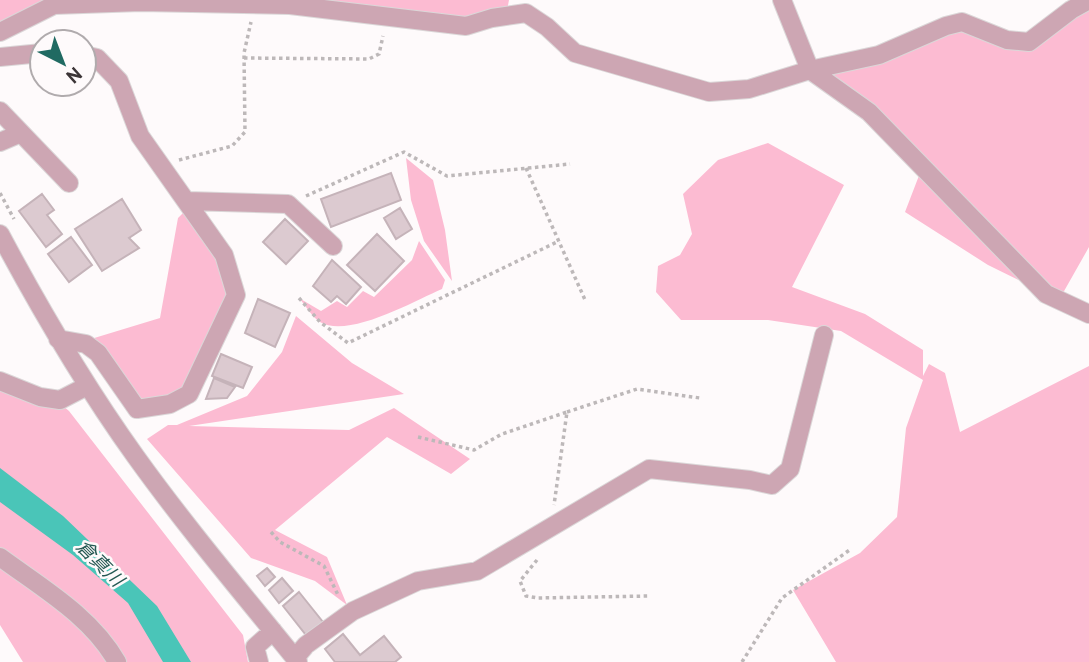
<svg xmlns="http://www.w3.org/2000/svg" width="1089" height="662" font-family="Overpass,'Noto Sans JP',sans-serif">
  <rect width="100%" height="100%" fill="#fefafb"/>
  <path fill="#fcbbd2" d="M0,0h56l-56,28z
    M311,0h198l-3,16h-126z
    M1089,5v242l-30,53 -71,-35 -83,-53 15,-39 -37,-58 -68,-41 131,-48 79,23 20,-7z
    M768,143l76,42 -52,102 73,27 58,36v26l6,-12 16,9 15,59 129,-66v296h-253l-43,-72 67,-37 37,-36 9,-89 17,-48 -82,-49 -73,-11h-87l-25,-28 2,-26 22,-11 12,-21 -9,-40 35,-34z
    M406,158l27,22 12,50 7,51 -28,-40 -13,-41z
    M190,206l46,89 -47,99 -52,15 -46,-70 69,-21 18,-100z
    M419,241l26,39 -3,9c-28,12 -94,50 -122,33 -8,-5 -15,-17 -21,-24l22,13 16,-10 10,6 16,-16 11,6 38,-37z
    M296,316l56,47 52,31 -215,32 160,4 45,-22 76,51 -19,15 -64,-37 -112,93 52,27 20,48 -32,-24 -64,-23 -104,-119 21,-14h9l70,-29 35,-44z
    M0,378l56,22 13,11 174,224 5,27h-225l-23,-37z"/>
  <path fill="#4ac5b8" d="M0,468l63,48 94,90 34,56h-28l-35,-59 -55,-48 -73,-53z"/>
  <path fill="#dccad0" stroke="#c5b3b9" stroke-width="2" d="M391,173l10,27 -70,27 -10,-28z
    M42,194l12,16 -7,5 15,19 -16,13 -27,-36z
    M122,199l19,31 -12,8 10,10 -37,23 -27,-42z
    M400,208l12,21 -16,10 -12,-21z
    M285,219l23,22 -22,23 -23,-22z
    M377,234l27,27 -29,30 -28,-26z
    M71,237l21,28 -23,17 -21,-28z
    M332,260l29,27 -15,17 -9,-8 -6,6 -18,-16z
    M258,299l32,14 -15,34 -30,-14z
    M221,354l31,13 -9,21 -31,-12z
    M214,378l21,9 -8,11 -21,1z
    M267,568l8,9 -10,9 -8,-10z
    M282,578l11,13 -14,12 -10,-13z
    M299,592l24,30 -17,13 -23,-29z
    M343,634l17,21 24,-19 17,21 -6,5h-60l-10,-13z"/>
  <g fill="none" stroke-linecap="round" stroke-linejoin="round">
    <defs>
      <path id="minor" d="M782,0l28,70 59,42 177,182 43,20
        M0,32l54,-27 87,-3 149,3 176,21 26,-8 34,-5 21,14 28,26 134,39 40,-3 61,-19 69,-15 67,-29 16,-4 45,18 22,2 42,-32 18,-10
        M0,57l42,-4
        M0,111l69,72
        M0,142l21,-9
        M187,201l101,3 45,42
        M0,234c41,77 85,152 136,223 51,71 107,137 162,205
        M58,339l28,5 12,9 39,56 33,-5 19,-10 47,-99 -12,-40 -84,-119 -21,-55 -22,-23 -13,-3
        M0,381l40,16 20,3 27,-14
        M0,557c42,31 91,59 117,105
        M295,658l11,-13 47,-34 65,-30 59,-10 172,-102 101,11 22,5 18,-16 34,-134
        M259,662l-4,-15 18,-16"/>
    </defs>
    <use href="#minor" stroke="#dbd7d8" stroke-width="20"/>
    <path stroke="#bdb8b9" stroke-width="3.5" stroke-dasharray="3.5 3.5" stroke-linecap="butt" d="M244,58l125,1 10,-5 4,-18
      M179,160l53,-14 13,-14 -1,-79 7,-31
      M526,168l60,134
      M0,193l14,26
      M306,196l98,-44 43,24 123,-12
      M299,298l21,24 28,21 211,-102
      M567,412l70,-23 63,9
      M418,437l56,13 28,-16 65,-22 -13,93
      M271,532l9,10 44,24 15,31
      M537,560l-17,21 6,15 12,2 112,-2
      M742,662l40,-64 69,-49"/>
    <use href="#minor" stroke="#cda6b3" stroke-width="18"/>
  </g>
  <g text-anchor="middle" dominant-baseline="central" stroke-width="5" stroke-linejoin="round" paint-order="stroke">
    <g font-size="19" font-style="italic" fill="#255953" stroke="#fefafb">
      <text transform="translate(99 564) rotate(45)">倉真川</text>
    </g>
  </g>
  <g transform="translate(63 63) rotate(138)"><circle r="33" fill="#fefafb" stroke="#b0abad" stroke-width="2"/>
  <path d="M0-5L12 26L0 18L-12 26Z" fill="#206a62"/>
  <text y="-10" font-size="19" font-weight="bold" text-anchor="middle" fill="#3c3537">N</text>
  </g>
</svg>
